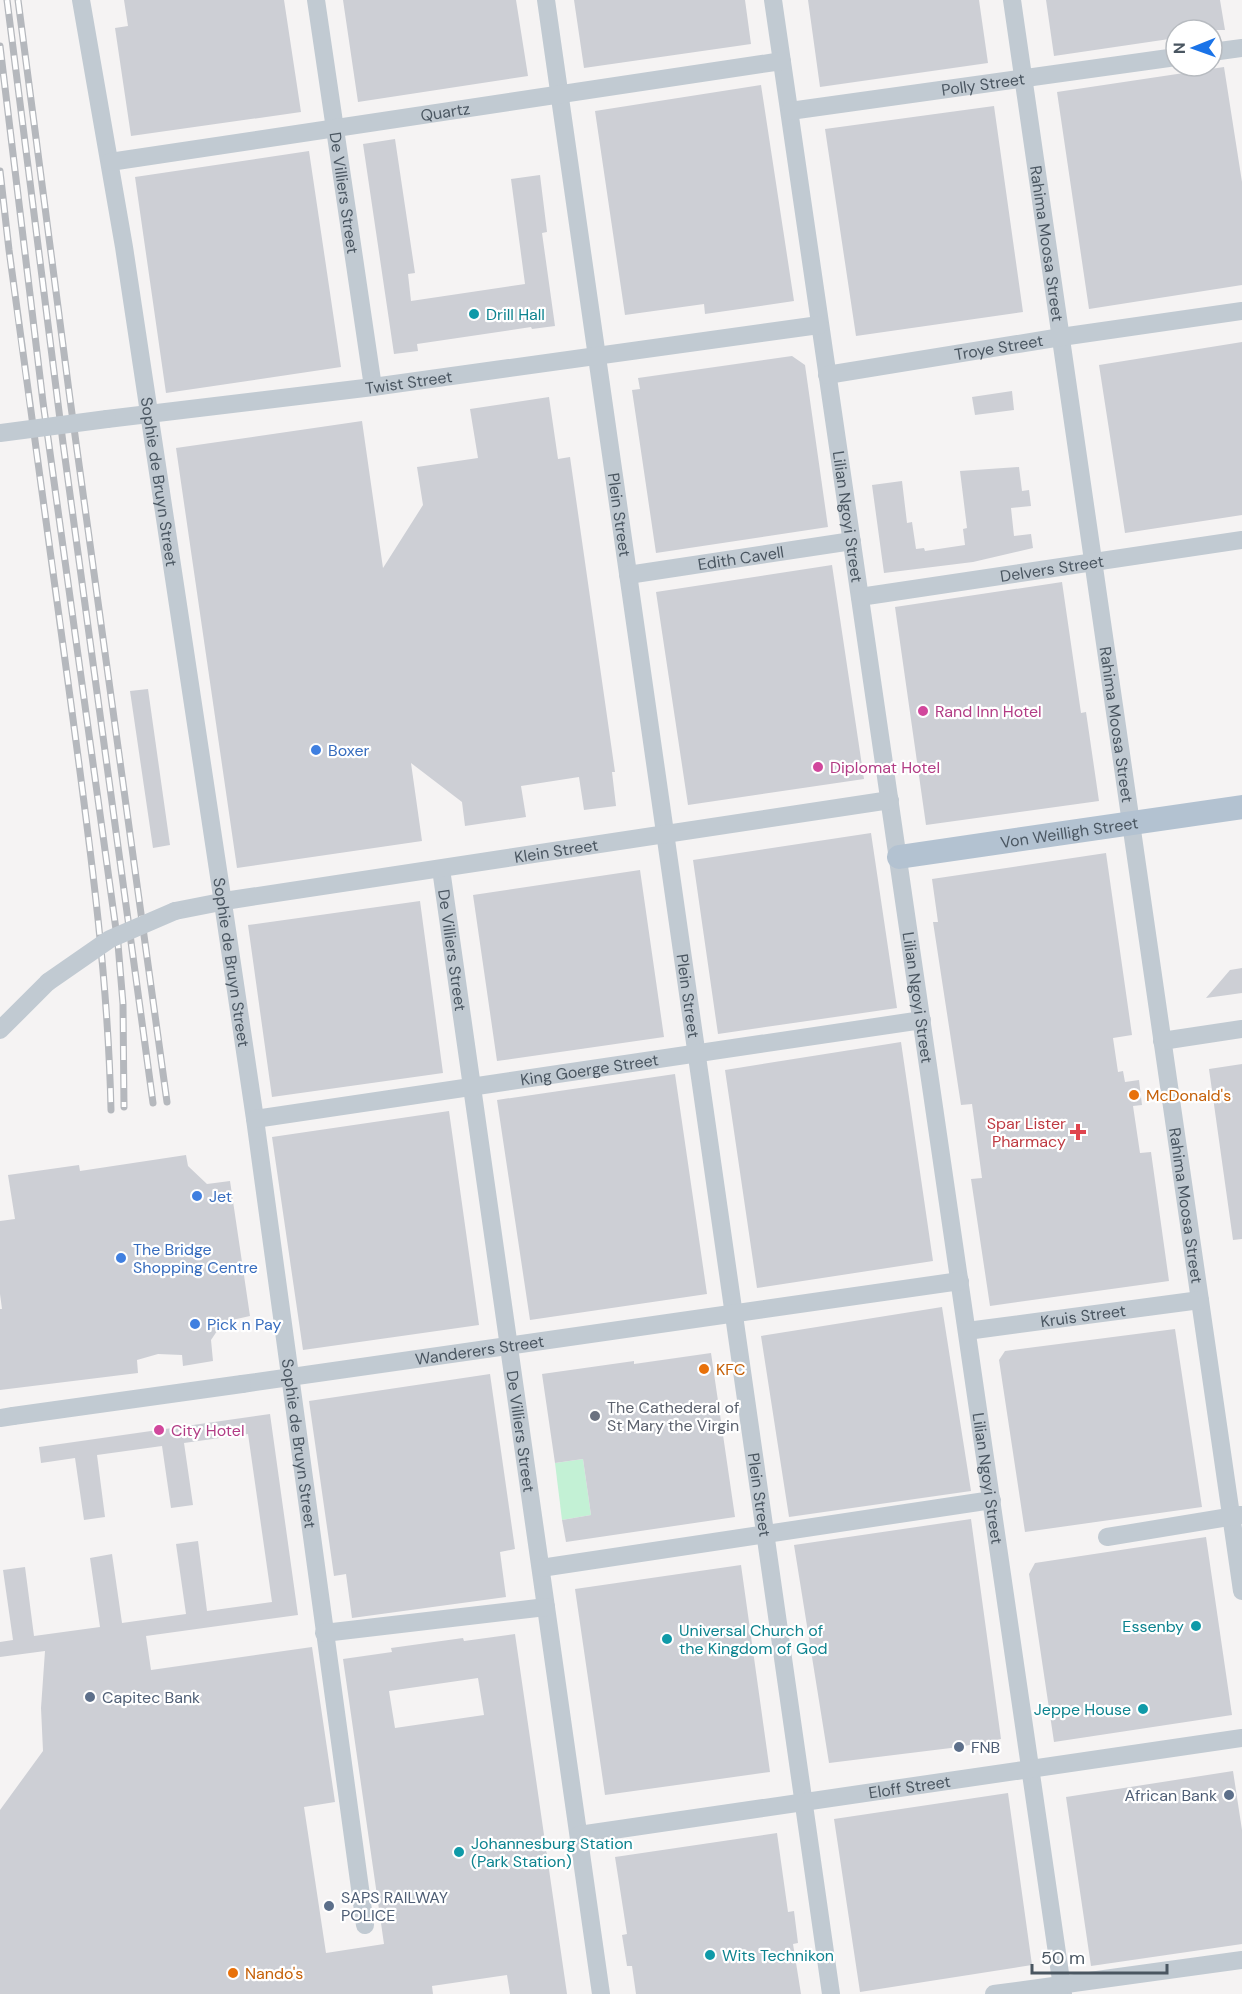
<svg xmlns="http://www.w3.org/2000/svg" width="1242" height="1994" font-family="'DM Sans',sans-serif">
  <rect width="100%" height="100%" fill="#f5f3f3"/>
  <path fill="#c3f1d5" d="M583,1459l8,56 -29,5 -7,-57z"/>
  <path fill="#cdcfd5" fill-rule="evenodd" d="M124,0h160l17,112 -170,24 -16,-108 13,-2z
    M343,0h173l12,76 -170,26z
    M574,0h171l6,44 -167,24z
    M808,0h171l9,63 -168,24z
    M1046,0h174l5,30h-49v8l-122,18z
    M1224,67l18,115v103l-153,24 -32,-217z
    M761,85l33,216 -89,13 -1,-10 -79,11 -30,-204z
    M994,106l29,206 -167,24 -31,-207z
    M395,139l20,134 -7,1 3,27 114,-17 -14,-105 29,-4 7,57 -5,1 13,93 -23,3 -1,-2 -114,17 1,7 -24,3 -31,-210z
    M309,151l32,216 -175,26 -31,-216z
    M1242,342v173l-117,18 -26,-168z
    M792,356l13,9 23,162 -172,26 -24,-163 8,-1 -2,-11z
    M1012,391l2,19 -39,5 -3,-18z
    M549,397l9,62 12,-2 45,315h-3l4,34 -32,4 -5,-33 -58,9 5,31 -61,9 -3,-24 -51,-39 11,78 -185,27 -61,-420 186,-27 21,147 40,-63 -6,-38 61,-9 -8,-49z
    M1019,467l3,24 7,-1 2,16 -20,2 3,28 17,-2 2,14 -60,14 -89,11 -12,-88 30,-4 5,42 5,-1 4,27 8,-1 1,3 40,-6 -2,-16 4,-1 -7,-57z
    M832,565l32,214 -176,26 -32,-213z
    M1062,582l19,131 5,-1 13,89 -173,24 -31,-218z
    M148,689l22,156 -17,3 -23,-157z
    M871,833l26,175 -179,26 -25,-174z
    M1106,853l26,182 -19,3 5,34 5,-1 2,11 14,-2 3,25 -9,1 7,47 11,-1 18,129 -179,25 -19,-127 11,-1 -10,-74 -11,1 -28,-183h5l-6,-43z
    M640,870l24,167 -167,24 -24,-166z
    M420,901l23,172 -171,24 -24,-172z
    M1242,968v25l-36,5 24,-28z
    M901,1042l32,219 -176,27 -32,-218z
    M1242,1064v175l-9,1 -24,-171z
    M675,1074l32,220 -177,26 -33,-220z
    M449,1111l30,214 -176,25 -31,-213z
    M186,1155l2,11 19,18 23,-3 20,135 -27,6 -12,18 2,21 -30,5 -1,-11 -24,-1 -21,6 1,13 -138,17v-81h2l-2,-15v-73l15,-2 -7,-44 71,-10 1,6z
    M942,1307l29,184 -182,26 -28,-181z
    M1175,1329l27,178 -177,25 -26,-172 6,-9z
    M711,1353l24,164 -169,25 -4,-22 29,-5 -8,-56 -28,4 -13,-89 92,-13v3z
    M490,1374l25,175 -15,3 6,45 -154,21 -6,-44 -12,2 -25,-175z
    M270,1414l28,201 -152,21 5,34 161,-23 23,155 -31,5 22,146 58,-9 -41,-285 49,-7 -1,-4 72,-10 1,3 51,-7 52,360h-57l-3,-19 -75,11 1,8h-433v-184l43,-59 -2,-43 4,-57 -45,6v-15l13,-2 -10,-70 22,-3 9,69 66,-9 -10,-69 22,-4 10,69 64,-9 -10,-70 22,-3 9,70 65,-9 -24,-168 -64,9 9,62 -22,3 -9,-62 -65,9 8,62 -21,3 -9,-62 -34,5 -2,-16zM478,1678l6,37 -89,13 -6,-37z
    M971,1519l30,220 -42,8 -130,16 -35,-218z
    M1206,1537l26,178 -178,27 -25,-168 6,-11z
    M741,1565l29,207 -165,23 -30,-206z
    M1233,1771l9,59v114l-151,22 -25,-169z
    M1008,1793l24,172 -172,27 -26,-173z
    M777,1833l11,79 6,-1 4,32 -5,1 8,50h-165l-4,-28h-5l-5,-31 5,-1 -12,-77z"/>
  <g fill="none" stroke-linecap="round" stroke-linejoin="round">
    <g stroke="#c1cad2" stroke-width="18">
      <path id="s1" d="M81,0l43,247 99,656 32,216 110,806"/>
      <path id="s2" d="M316,0l57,387"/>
      <path id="s3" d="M546,0l285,1994"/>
      <path id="s4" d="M773,0l290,1994"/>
      <path id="s5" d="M1012,0l230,1591"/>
      <path d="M1212,52l30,-4"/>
      <path id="s6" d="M790,111l386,-54"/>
      <path id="s7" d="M110,162l672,-101"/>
      <path id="s8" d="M827,375l234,-38 181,-26"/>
      <path id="s9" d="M107,419l266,-32 446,-62"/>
      <path id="s10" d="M628,575l224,-34"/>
      <path id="s11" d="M860,597l382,-57"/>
      <path id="s12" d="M441,869l160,1125"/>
      <path id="s13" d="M175,911l56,-11 659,-100"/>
      <path d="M0,1030l48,-48"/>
      <path d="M1162,1041l80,-12"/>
      <path id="s14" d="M255,1119l667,-99"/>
      <path id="s15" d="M967,1331l233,-31"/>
      <path id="s16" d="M242,1384l718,-103"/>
      <path d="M0,1418l13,-2"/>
      <path d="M1107,1537l134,-22"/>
      <path d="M541,1568l451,-68"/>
      <path d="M324,1633l222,-26"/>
      <path id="s17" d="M579,1835l663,-97"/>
      <path d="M994,1994l248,-34"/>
    </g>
    <path stroke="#b3c2d1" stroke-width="24" id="s18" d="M899,857l343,-50"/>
    <defs>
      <path id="rail" d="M7,0l56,443 90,660
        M18,0l52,399 97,703
        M0,46l43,356 75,542 5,60 1,103
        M0,171l9,79c20,152 42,303 62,454 18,135 37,269 40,406"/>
    </defs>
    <use href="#rail" stroke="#b5b8bd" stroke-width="7"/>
    <use href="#rail" stroke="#fff" stroke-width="4.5" stroke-dasharray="14" stroke-linecap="butt"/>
    <path stroke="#c1cad2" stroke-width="18" d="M0,433l107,-14
      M48,982l62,-43 65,-28
      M13,1416l229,-32"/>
  </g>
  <g fill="#0f9aa8" stroke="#fff" stroke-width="2">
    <circle cx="474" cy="314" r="6"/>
    <circle cx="1196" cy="1626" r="6"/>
    <circle cx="667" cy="1639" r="6"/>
    <circle cx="1143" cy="1709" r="6"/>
    <circle cx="459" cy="1852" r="6"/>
    <circle cx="710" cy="1955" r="6"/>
  </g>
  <g fill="#d1479c" stroke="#fff" stroke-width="2">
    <circle cx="923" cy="711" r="6"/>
    <circle cx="818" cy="767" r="6"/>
    <circle cx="159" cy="1430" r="6"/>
  </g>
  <g fill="#3f7fe0" stroke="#fff" stroke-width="2">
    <circle cx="316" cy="750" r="6"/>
    <circle cx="197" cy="1196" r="6"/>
    <circle cx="121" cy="1258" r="6"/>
    <circle cx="195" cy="1324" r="6"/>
  </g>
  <g fill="#e8710a" stroke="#fff" stroke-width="2">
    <circle cx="1134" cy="1095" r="6"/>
    <circle cx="704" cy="1369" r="6"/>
    <circle cx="233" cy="1973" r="6"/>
  </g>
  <path fill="#e0444e" stroke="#fff" stroke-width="2" d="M1075 1123h6v6h6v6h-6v6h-6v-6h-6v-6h6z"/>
  <circle fill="#6b7280" stroke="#fff" stroke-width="2" cx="595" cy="1416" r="6"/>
  <g fill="#5c6f8a" stroke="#fff" stroke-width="2">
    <circle cx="90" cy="1697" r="6"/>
    <circle cx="959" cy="1747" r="6"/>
    <circle cx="1229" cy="1795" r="6"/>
    <circle cx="329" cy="1906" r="6"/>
  </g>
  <g text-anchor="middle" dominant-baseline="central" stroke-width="4.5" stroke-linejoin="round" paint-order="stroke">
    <g font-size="16" fill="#4a5661" stroke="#fff">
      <text stroke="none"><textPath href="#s6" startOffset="195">Polly Street</textPath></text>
      <text stroke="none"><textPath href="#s7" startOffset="339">Quartz</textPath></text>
      <text stroke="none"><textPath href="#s2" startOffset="195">De Villiers Street</textPath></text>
      <text stroke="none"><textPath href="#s5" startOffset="246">Rahima Moosa Street</textPath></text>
      <text stroke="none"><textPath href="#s8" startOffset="174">Troye Street</textPath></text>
      <text stroke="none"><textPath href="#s9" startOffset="304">Twist Street</textPath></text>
      <text stroke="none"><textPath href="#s1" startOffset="488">Sophie de Bruyn Street</textPath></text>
      <text stroke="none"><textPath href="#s3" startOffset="520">Plein Street</textPath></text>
      <text stroke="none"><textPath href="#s4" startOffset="522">Lilian Ngoyi Street</textPath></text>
      <text stroke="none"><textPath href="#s10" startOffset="114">Edith Cavell</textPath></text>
      <text stroke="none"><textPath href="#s11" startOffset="194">Delvers Street</textPath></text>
      <text stroke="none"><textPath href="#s5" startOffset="732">Rahima Moosa Street</textPath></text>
      <text stroke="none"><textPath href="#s18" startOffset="172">Von Weilligh Street</textPath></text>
      <text stroke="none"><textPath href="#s13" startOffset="386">Klein Street</textPath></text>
      <text stroke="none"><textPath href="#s12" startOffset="82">De Villiers Street</textPath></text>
      <text stroke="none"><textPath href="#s1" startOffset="974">Sophie de Bruyn Street</textPath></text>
      <text stroke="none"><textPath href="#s3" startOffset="1006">Plein Street</textPath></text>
      <text stroke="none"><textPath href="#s4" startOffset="1008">Lilian Ngoyi Street</textPath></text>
      <text stroke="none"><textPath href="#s14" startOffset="338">King Goerge Street</textPath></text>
      <text stroke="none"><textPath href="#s5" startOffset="1218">Rahima Moosa Street</textPath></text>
      <text stroke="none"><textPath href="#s15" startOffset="117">Kruis Street</textPath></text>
      <text stroke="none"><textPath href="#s16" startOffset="240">Wanderers Street</textPath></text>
      <text stroke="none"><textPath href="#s12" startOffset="568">De Villiers Street</textPath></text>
      <text stroke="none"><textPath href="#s1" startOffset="1460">Sophie de Bruyn Street</textPath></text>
      <text stroke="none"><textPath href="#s4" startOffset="1494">Lilian Ngoyi Street</textPath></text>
      <text stroke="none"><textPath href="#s3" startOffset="1510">Plein Street</textPath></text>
      <text stroke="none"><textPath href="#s17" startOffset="334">Eloff Street</textPath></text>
    </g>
    <g font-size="16" fill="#0d838f" stroke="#fff" text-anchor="start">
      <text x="486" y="314">Drill Hall</text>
      <text x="1184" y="1626" text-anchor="end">Essenby</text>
      <text x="679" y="1630">Universal Church of<tspan x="679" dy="18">the Kingdom of God</tspan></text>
      <text x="1131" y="1709" text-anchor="end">Jeppe House</text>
      <text x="471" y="1843">Johannesburg Station<tspan x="471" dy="18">(Park Station)</tspan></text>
      <text x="722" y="1955">Wits Technikon</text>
    </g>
    <g font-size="16" fill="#b23c85" stroke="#fff" text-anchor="start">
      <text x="935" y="711">Rand Inn Hotel</text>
      <text x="830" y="767">Diplomat Hotel</text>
      <text x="171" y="1430">City Hotel</text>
    </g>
    <g font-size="16" fill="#366cbe" stroke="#fff" text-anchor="start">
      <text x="328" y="750">Boxer</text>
      <text x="209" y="1196">Jet</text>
      <text x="133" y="1249">The Bridge<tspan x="133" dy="18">Shopping Centre</tspan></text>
      <text x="207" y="1324">Pick n Pay</text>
    </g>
    <g font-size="16" fill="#c56008" stroke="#fff" text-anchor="start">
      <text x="1146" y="1095">McDonald's</text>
      <text x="716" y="1369">KFC</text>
      <text x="245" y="1973">Nando's</text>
    </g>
    <g font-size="16" fill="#be3a42" stroke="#fff" text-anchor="end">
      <text x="1066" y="1123">Spar Lister<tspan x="1066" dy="18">Pharmacy</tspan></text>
    </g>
    <g font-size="16" fill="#5b616d" stroke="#fff" text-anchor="start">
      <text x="607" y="1407">The Cathederal of<tspan x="607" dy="18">St Mary the Virgin</tspan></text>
    </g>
    <g font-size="16" fill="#4e5e75" stroke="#fff" text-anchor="start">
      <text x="102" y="1697">Capitec Bank</text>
      <text x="971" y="1747">FNB</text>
      <text x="1217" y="1795" text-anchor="end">African Bank</text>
      <text x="341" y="1897">SAPS RAILWAY<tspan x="341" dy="18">POLICE</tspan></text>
    </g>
  </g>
  <g transform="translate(1194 48) rotate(269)"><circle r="28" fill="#ffffff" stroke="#b7bbc0" stroke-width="1.5"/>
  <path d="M0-4.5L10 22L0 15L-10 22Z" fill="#1a73e8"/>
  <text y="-9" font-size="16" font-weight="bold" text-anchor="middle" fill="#4a5661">N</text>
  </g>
  <path d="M1032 1964v9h135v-9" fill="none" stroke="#4a5661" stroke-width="3"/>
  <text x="1041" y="1964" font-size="18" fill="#4a5661" stroke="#ffffff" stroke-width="4.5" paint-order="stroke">50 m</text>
</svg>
